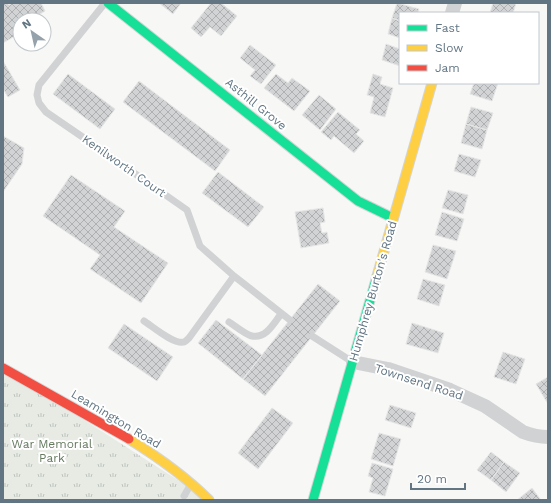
<svg xmlns="http://www.w3.org/2000/svg" width="551" height="503" font-family="'Work Sans',sans-serif">
  <defs>
    <pattern id="park-tufts" width="24" height="20" patternUnits="userSpaceOnUse"><rect width="24" height="20" fill="#e7ebe4"/><path d="M3 7l-1-3M5 7V3M7 7l1-3M15 17l-1-3M17 17v-4M19 17l1-3" fill="none" stroke="#bfc3be"/></pattern>
    <pattern id="building-cross-hatch" width="8" height="8" patternUnits="userSpaceOnUse"><rect width="8" height="8" fill="#d2d3d4"/><path d="M0 0l8 8M0 8l8-8" fill="none" stroke="#aeb0b1"/></pattern>
  </defs>
  <rect width="100%" height="100%" fill="#f7f7f6"/>
  <path fill="url(#park-tufts)" d="M3,368l206,132h-206z"/>
  <path fill="url(#building-cross-hatch)" stroke="#e6e6e6" d="M3,3h4l2,2 3,-2h29l4,8 -15,9h-4l-2,-3 -6,3 2,5v8l-17,10z
    M159,3h22l-8,11z
    M211,3h10l16,13 -16,20 -11,-9 -9,10 -10,-9z
    M397,3l22,6 -1,4h-18v8l-8,-3z
    M493,3h23l-3,10h-23z
    M392,18l8,3v17l-12,-4z
    M386,44l14,5v17l-18,-6z
    M250,45l26,20 -15,19 -11,-8 5,-6 -15,-12z
    M3,61l17,29 -12,7 -5,-8z
    M68,74l47,35 -15,20 -47,-35z
    M276,74l12,9 4,-5 18,13 -16,20 -30,-23z
    M373,74l9,3 -2,7 13,4 -8,29 -15,-4 4,-16 -7,-2z
    M139,81l91,69 -15,21 -92,-69z
    M474,83h24l-6,18 -22,-7z
    M319,95l17,14 -16,21 -18,-15z
    M471,107l22,6 -6,17 -21,-6z
    M338,112l22,18 -4,4 8,7 -10,12 -20,-17 -3,4 -10,-8z
    M466,124l21,6 -5,19 -21,-6z
    M3,136l21,12 -2,16 -19,28z
    M459,154l22,6 -6,17 -21,-6z
    M218,172l46,35 -16,20 -46,-34z
    M71,175l54,36 -11,16 54,36 -27,40 -51,-34 10,-14 -57,-39z
    M448,190l20,5 -5,19 -21,-6z
    M323,208l2,14 -5,1 2,10 5,-1 2,11 -28,5 -6,-36z
    M442,212l22,7 -7,22 -22,-6z
    M433,245l23,6 -9,28 -22,-7z
    M423,279l22,6 -6,21 -22,-7z
    M318,284l22,17 -75,95 -22,-17z
    M216,320l46,35 -19,24 -45,-36z
    M412,323l32,10 -6,20 -32,-9z
    M124,324l49,33 -16,24 -49,-33z
    M503,352l22,7 -9,25 -22,-7z
    M548,377v27l-12,-20z
    M390,405l26,8 -5,15 -26,-8z
    M272,408l21,15 -35,46 -20,-16z
    M379,433l22,6 -8,27 -22,-7z
    M491,452l13,10 -13,18 -14,-10z
    M504,462l16,11 -14,19 -15,-12z
    M372,463l21,6 -8,27 -16,-4 4,-14 -5,-2z
    M532,488l9,12h-24z"/>
  <g fill="none" stroke-linecap="round" stroke-linejoin="round">
    <defs>
      <path id="fast" d="M108,3l250,198 35,17
        M313,500l64,-224"/>
      <path id="slow" d="M377,276l55,-193
        M129,439c29,18 56,37 80,61"/>
      <path id="jam" d="M3,368l126,71"/>
    </defs>
    <use href="#fast" stroke="#d4d5d6" stroke-width="11"/>
    <use href="#slow" stroke="#d4d5d6" stroke-width="11"/>
    <use href="#jam" stroke="#d4d5d6" stroke-width="11"/>
    <path stroke="#d1d2d3" stroke-width="7" d="M105,3l-66,82 -2,10 2,8 7,9 38,26 103,72 13,36 34,30 56,44
      M144,321c8,5 30,24 40,21 1,0 4,-3 5,-4l45,-62
      M229,322c5,3 17,13 23,14 14,3 22,-13 29,-22
      M312,336l39,25
      M184,496l7,-12"/>
    <path stroke="#d1d2d3" stroke-width="14" d="M452,13l3,-10
      M353,362l35,7 62,21 35,16 38,26c8,3 16,5 25,5"/>
    <use href="#fast" stroke="#16e098" stroke-width="9"/>
    <use href="#slow" stroke="#ffcf43" stroke-width="9"/>
    <use href="#jam" stroke="#f24e42" stroke-width="9"/>
  </g>
  <g text-anchor="middle" dominant-baseline="central" stroke-width="4" stroke-linejoin="round" paint-order="stroke">
    <g font-size="12" fill="#617583" stroke="#fff">
      <text transform="translate(256 104) rotate(39)">Asthill Grove</text>
      <text transform="translate(124 166) rotate(35)">Kenilworth Court</text>
      <text transform="translate(373 291) rotate(-74)">Humphrey Burton's Road</text>
      <text transform="translate(419 382) rotate(18)">Townsend Road</text>
      <text transform="translate(116 419) rotate(31)">Leamington Road</text>
    </g>
    <g font-size="12" fill="#667a60" stroke="#fff">
      <text x="52" y="444">War Memorial<tspan x="52" dy="14">Park</tspan></text>
    </g>
  </g>
  <rect width="551" height="503" fill="none" stroke="#617583" stroke-width="8"/>
  <rect x="399" y="12" width="140" height="72" fill="#ffffff" stroke="#c0c8cd"/>
  <rect x="407" y="25" width="20" height="6" fill="#16e098" stroke="#c0c8cd"/>
  <text x="435" y="32" font-size="12" fill="#617583">Fast</text>
  <rect x="407" y="45" width="20" height="6" fill="#ffcf43" stroke="#c0c8cd"/>
  <text x="435" y="52" font-size="12" fill="#617583">Slow</text>
  <rect x="407" y="65" width="20" height="6" fill="#f24e42" stroke="#c0c8cd"/>
  <text x="435" y="72" font-size="12" fill="#617583">Jam</text>
  <g transform="translate(32 32) rotate(326)"><circle r="19" fill="#ffffff" stroke="#c0c8cd"/>
  <path d="M0-3L7 15L0 10L-7 15Z" fill="#96a2ab"/>
  <text y="-6" font-size="11" font-weight="bold" text-anchor="middle" fill="#617583">N</text>
  </g>
  <path d="M411 483v6h54v-6" fill="none" stroke="#617583" stroke-width="2"/>
  <text x="417" y="483" font-size="12" fill="#617583" stroke="#ffffff" stroke-width="3" paint-order="stroke">20 m</text>
</svg>
